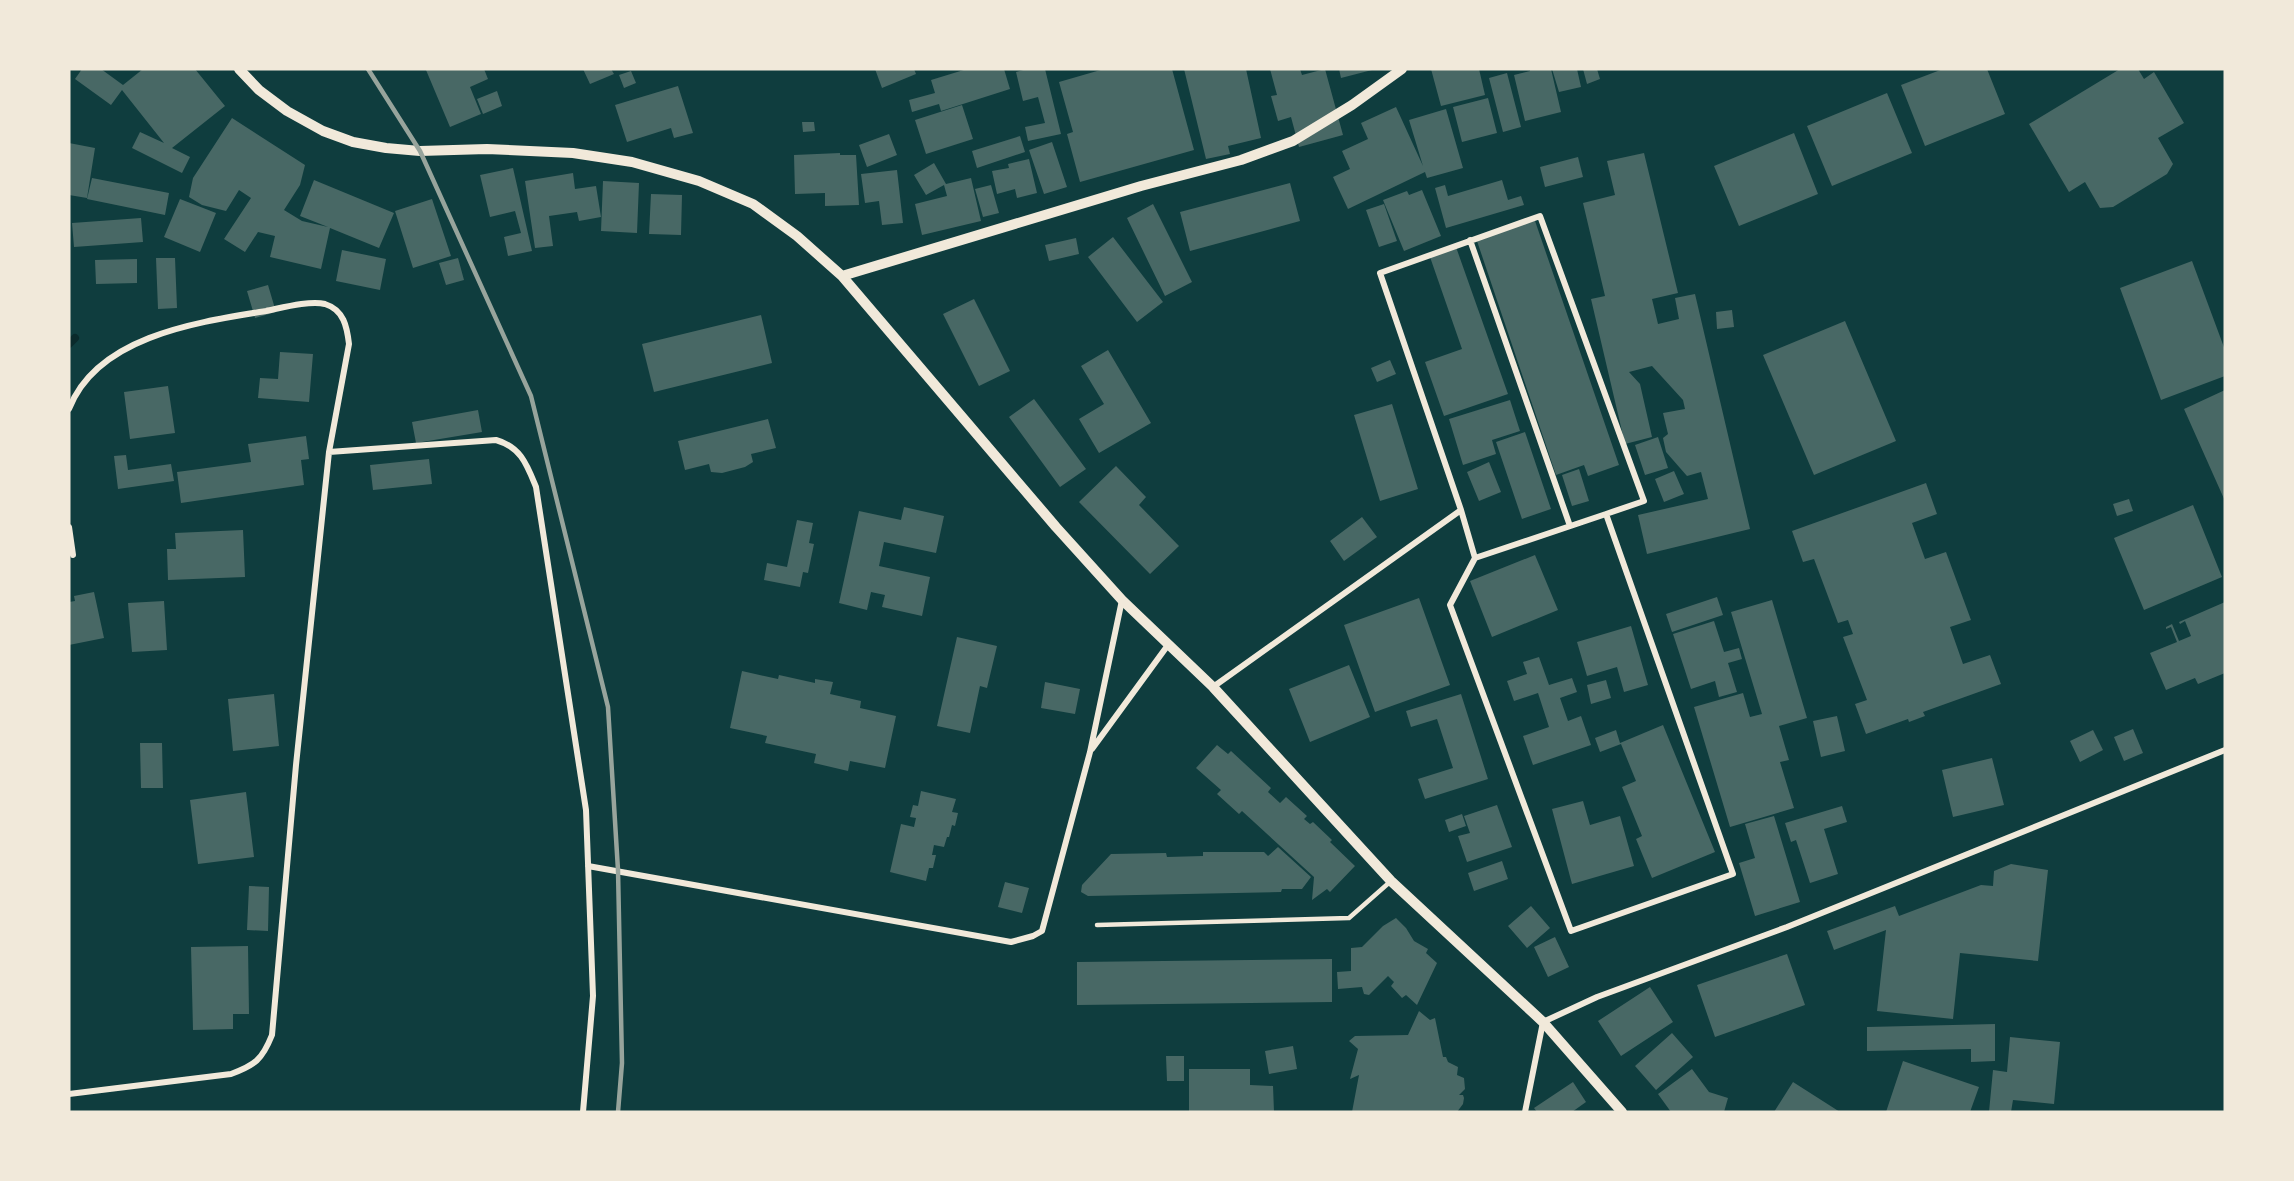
<svg xmlns="http://www.w3.org/2000/svg" width="2294" height="1181" font-family="'Source Sans 3',sans-serif">
  <rect width="100%" height="100%" fill="#0f3d3e"/>
  <g fill="none" stroke-linecap="round" stroke-linejoin="round">
    <path stroke="#0a2a2b" stroke-width="8" d="M69,344l6,-6"/>
  </g>
  <path fill="#486865" d="M82,69h19l22,16 20,-16h52l30,37 -53,42 18,9 -8,16 -50,-25 8,-16 24,11 -42,-53 -11,15 -36,-26z
    M429,69h55l4,10 -18,8 11,27 -31,13 -24,-57z
    M583,69h28l3,5 -24,10z
    M875,69h39l2,5 -34,14z
    M967,69h37l6,20 -69,22 -2,-7 -27,8 -3,-12 26,-7 -4,-13z
    M1027,69h18l16,65 -33,7 -3,-14 20,-4 -7,-26 -15,4 -7,-29z
    M1104,69h68l22,81 -114,32 -13,-48 6,-2 -14,-50z
    M1184,69h62l15,69 -33,8 2,8 -24,5z
    M1270,69h30l2,6 23,-6 18,66 -44,12 -8,-30 -13,4 -7,-25 6,-1z
    M1339,69h32l1,1 -31,8z
    M1431,69h48l6,26 -44,11z
    M1530,69h21l10,43 -36,9 -11,-46 16,-4z
    M1552,69h25l4,18 -22,5z
    M1583,69h14l3,10 -13,5z
    M1943,69h44l18,45 -80,32 -24,-61z
    M2120,69h18l6,10 10,-7 30,51 -26,15 15,26 -6,10 -54,33 -13,1 -15,-26 -16,10 -40,-68z
    M631,71l5,12 -12,5 -5,-13z
    M1507,73l14,54 -18,5 -14,-54z
    M678,86l15,47 -19,5 -3,-10 -44,14 -12,-37z
    M497,91l5,15 -19,8 -6,-15z
    M1887,93l25,60 -80,33 -25,-60z
    M1488,98l9,35 -35,9 -9,-35z
    M962,105l11,34 -47,15 -11,-34z
    M1396,107l27,59 -14,-46 37,-11 17,59 -36,10 -2,-6 -77,37 -15,-32 17,-8 -8,-18 26,-12 -7,-16z
    M232,118l73,47 -5,20 -16,25 18,11 26,6 -28,-11 14,-36 80,33 -15,35 -49,-20 -9,41 -51,-12 5,-21 -17,-4 -13,20 -21,-13 27,-41 -12,-8 -13,21 -24,-6 -13,-8 4,-19z
    M802,122h12l1,9 -12,1z
    M1794,133l24,61 -79,32 -25,-60z
    M889,134l8,21 -30,12 -8,-22z
    M1020,136l5,16 -48,16 -5,-17z
    M1052,142l15,45 -23,7 -15,-44z
    M69,143l26,5 -8,50 -18,-3z
    M840,153v2h16l3,50 -34,1v-13l-30,1 -1,-39z
    M1644,153l34,140 -26,6 6,25 21,-5 -4,-21 20,-4 55,235 -103,25 -9,-39 70,-16 -7,-27 -14,4 -21,-24 -3,-14 5,-4 -5,-21 22,-4 -2,-9 -31,-34 -23,6 11,12 12,53 -27,7 -34,-145 14,-3 -22,-93 32,-8 -8,-34z
    M1578,157l5,20 -38,10 -5,-20z
    M1029,159l8,34 -20,5 -2,-9 -18,5 -5,-23 17,-3 -1,-4z
    M934,163l12,21 25,-6 10,43 -59,14 -7,-31 32,-8 -3,-11 -18,10 -12,-20z
    M513,168l19,83 -24,5 -4,-19 17,-4 -6,-22 -25,6 -10,-42z
    M897,170l6,53 -21,2 -3,-24 -14,2 -4,-29z
    M573,173l2,16 21,-3 5,31 -22,4 -2,-9 -28,4 4,30 -18,2 -10,-67z
    M92,178l77,15 -4,22 -78,-16z
    M1502,180l6,20 13,-4 3,9 -78,23 -11,-40 10,-3 3,11z
    M603,181l36,2 -2,50 -36,-2z
    M1290,183l10,38 -110,30 -10,-39z
    M991,185l8,28 -16,4 -8,-28z
    M1422,190l19,46 -37,15 -21,-51 24,-9 2,4z
    M651,194l31,1 -1,40 -32,-1z
    M180,199l36,14 -16,39 -36,-15z
    M432,199l19,57 -38,12 -18,-57z
    M1153,204l39,78 -27,14 -38,-78z
    M1384,204l13,37 -18,6 -13,-37z
    M141,218l2,24 -69,5 -2,-24z
    M1534,218l85,247 -31,11 -4,-11 -28,10 -80,-237z
    M1113,237l50,65 -26,20 -49,-65z
    M1076,238l3,16 -30,7 -4,-16z
    M1456,247l52,147 -64,22 -19,-54 37,-13 -32,-92z
    M342,250l44,9 -6,31 -44,-9z
    M156,258h19l2,50 -19,1z
    M458,258l6,22 -18,5 -7,-22z
    M137,259v24l-41,1 -1,-24z
    M2192,261l33,89v26l-64,24 -41,-112z
    M268,285l8,27 -21,6 -8,-27z
    M974,299l36,72 -31,15 -36,-72z
    M1732,310l2,17 -17,2 -1,-17z
    M761,315l11,48 -118,29 -12,-48z
    M1845,321l51,120 -82,34 -51,-120z
    M1108,350l43,73 -52,30 -20,-34 25,-15 -23,-38z
    M280,352l33,2 -4,48 -51,-4 2,-20 18,1z
    M1390,360l6,14 -19,8 -6,-14z
    M168,386l7,47 -45,6 -6,-47z
    M2225,390v111l-41,-92z
    M1034,399l52,70 -26,18 -51,-70z
    M1510,400l10,31 -28,9 4,14 -33,11 -14,-46z
    M1392,404l26,85 -38,12 -26,-86z
    M478,410l4,22 -66,11 -4,-21z
    M768,419l8,29 -25,6 2,8 -8,5 -23,6 -11,-1 -2,-8 -24,6 -7,-29z
    M1525,432l26,77 -29,10 -26,-77z
    M306,436l3,23 -8,1 3,25 -123,18 -4,-31 74,-10 -3,-18z
    M1658,437l10,31 -23,7 -10,-30z
    M126,455l2,15 43,-6 3,17 -56,8 -4,-33z
    M429,459l3,25 -59,6 -3,-25z
    M1489,462l12,30 -22,9 -12,-29z
    M1116,466l30,31 -7,8 40,41 -29,28 -71,-72z
    M1579,469l10,32 -17,5 -10,-31z
    M1674,471l10,23 -20,8 -9,-23z
    M1926,483l11,31 -25,9 13,36 21,-7 25,68 -21,7 13,37 27,-9 11,29 -78,28 2,4 -16,6 -1,-3 -42,15 -11,-30 12,-4 -24,-63 10,-3 -5,-14 -10,3 -24,-64 -11,3 -11,-31z
    M2129,499l4,12 -16,5 -4,-12z
    M2193,505l29,72 -78,33 -30,-72z
    M904,507l40,9 -8,37 -52,-11 -5,24 51,11 -8,39 -40,-9 3,-12 -14,-3 -4,18 -28,-7 20,-92 42,9z
    M1362,517l15,20 -33,24 -14,-20z
    M797,520l16,3 -4,20 5,1 -6,29 -5,-1 -3,15 -36,-7 3,-17 20,4z
    M243,530l2,47 -77,3 -1,-31h9l-1,-16z
    M1535,555l23,55 -66,27 -22,-56z
    M94,592l10,46 -35,7v-43l6,-1 -1,-5z
    M1717,597l6,18 -51,17 -6,-18z
    M1419,598l31,87 -75,27 -31,-87z
    M1772,600l35,118 -28,8 10,34 -9,2 14,46 -64,19 -36,-120 49,-14 7,24 12,-3 -31,-102z
    M164,601l3,49 -35,2 -4,-49z
    M2225,602v71l-27,11 -3,-6 -29,12 -16,-37 27,-11 -6,-15 -5,2v-2l6,-3 7,17 12,-5 -6,-15 -5,3 -1,-2z
    M1714,621l10,31 15,-4 3,11 -14,4 9,29 -18,5 -4,-16 -24,8 -18,-55z
    M1631,626l17,59 -24,7 -7,-25 -30,9 -10,-34z
    M957,637l40,9 -10,42 -7,-2 -10,47 -33,-7z
    M1539,657l10,28 23,-7 5,14 -17,6 8,23 13,-5 10,29 -58,20 -10,-29 26,-9 -11,-34 -24,8 -7,-20 20,-7 -4,-12z
    M1349,665l21,52 -60,25 -21,-53z
    M742,671l36,8 1,-4 36,8v-4l18,3 -3,12 31,7 -1,7 36,8 -11,52 -35,-7 -2,10 -34,-8 2,-9 -51,-11 2,-7 -37,-8z
    M1606,680l5,18 -20,6 -4,-19z
    M1045,682l35,7 -5,25 -34,-6z
    M274,694l5,52 -46,5 -5,-52z
    M1461,694l27,85 -63,20 -7,-20 35,-11 -16,-49 -26,8 -5,-16z
    M1837,716l8,35 -24,6 -8,-36z
    M1663,725l52,127 -63,26 -16,-39 6,-3 -20,-49 14,-6 -15,-37 -21,8 -5,-14 21,-8 4,13z
    M2133,729l10,24 -19,8 -10,-24z
    M2093,730l10,20 -23,12 -10,-21z
    M140,743h22l1,45h-22z
    M1217,745l11,9 3,-3 40,37 -3,4 12,11 6,-6 21,19 -3,3 6,5 3,-2 19,18 -2,2 25,24 -25,26 -3,-3 -15,11 2,-23 -72,-66 -3,3 -22,-20 4,-4 -25,-22z
    M1992,758l12,47 -51,12 -11,-47z
    M921,791l35,8 -4,13 6,1 -3,13 -3,-1 -3,12h-2l-3,10 -10,-2 -2,10h4l-3,13h-4l-3,13 -36,-9 11,-48 13,3 2,-9 -6,-1 3,-12 5,1z
    M246,792l8,65 -56,7 -8,-64z
    M1583,801l7,24 30,-9 14,50 -62,18 -20,-75z
    M1497,805l15,42 -45,15 -9,-26 12,-3 -6,-17z
    M1842,806l5,16 -23,7 14,45 -28,9 -14,-43 -5,2 -6,-19z
    M1462,814l4,12 -17,6 -4,-12z
    M1774,816l26,86 -45,14 -16,-53 16,-5 -10,-34z
    M1278,847l33,30 -9,12h-20l-1,3 -193,4 -7,-4 1,-7 29,-31 55,-1 1,4 36,-1v-4h61l4,4z
    M1502,861l6,18 -34,12 -6,-18z
    M2011,864l37,6 -10,91 -78,-8 -7,66 -76,-8 9,-81 -52,20 -7,-19 68,-25 4,10 82,-31 12,1 1,-15z
    M1005,882l24,6 -7,25 -24,-6z
    M249,886l20,1 -1,44 -21,-1z
    M1531,906l19,22 -23,20 -19,-22z
    M1396,918l10,10 8,13 14,8 -2,4 11,10 -20,42 -11,-10 -4,3 -11,-12 3,-4 -6,-6 -19,19 -5,-1 -2,-7 -24,2 -1,-17 14,-1v-23l11,-1 21,-21z
    M1555,937l14,30 -21,10 -14,-30z
    M248,946l1,68h-16v15l-40,1 -2,-83z
    M1787,954l18,51 -90,32 -18,-52z
    M1332,959v43l-255,3v-43z
    M1650,987l23,35 -52,34 -23,-35z
    M1419,1011l11,9 5,-2 8,39h3l2,5 10,5 -1,8 7,3 1,11 -6,6h4l1,3 -1,6 -6,8h-105l7,-37 -9,4 8,-30 -9,-8 6,-5 53,-1z
    M1995,1024v37l-24,1v-13l-104,2v-24z
    M1672,1033l21,24 -37,33 -21,-24z
    M2010,1037l50,5 -6,62 -41,-4 -2,12h-22l4,-42 14,2z
    M1293,1046l4,23 -28,5 -4,-23z
    M1166,1056h18v25h-17z
    M1903,1061l76,26 -9,25h-84z
    M1189,1069h61v16l23,1 1,26h-85z
    M1692,1069l17,23 19,6 -4,14h-53l-13,-18z
    M1573,1082l13,20 -14,10h-35l-3,-4z
    M1793,1082l47,30h-66z"/>
  <g fill="none" stroke-linecap="round" stroke-linejoin="round">
    <path stroke="#f1e9da" stroke-width="4.5" d="M1097,925l252,-7 42,-37"/>
    <path stroke="#f1e9da" stroke-width="6" d="M1470,240l100,286
      M69,409c28,-73 129,-87 197,-98 15,-3 44,-11 59,-7 19,6 22,23 24,40l-20,108 -33,313 -24,270c-10,25 -17,30 -41,39l-162,20
      M329,452l167,-12c25,7 31,25 40,47l50,323 7,186 -10,116
      M69,527l4,28
      M1475,558l131,-44
      M1213,687l248,-177 -81,-237 160,-57 104,285 -38,13 127,360 -162,57 -121,-326 25,-47 -14,-48
      M1092,749l76,-104
      M588,866l423,76 22,-6 9,-5 48,-179 32,-152
      M1525,1112l18,-90 54,-25 190,-70 438,-177"/>
    <path stroke="#f1e9da" stroke-width="10" d="M239,69l20,21 28,21 36,20 30,11 33,6 34,3 67,-2 86,4 59,9 67,19 54,23 44,32 45,40 214,251 66,73 91,87 178,194 152,141 79,90
      M842,276l299,-90 100,-26 52,-19 59,-36 50,-36"/>
    <path stroke="#97a49c" stroke-width="4.5" d="M368,69l52,82 111,245 77,311 10,163 4,193 -4,49"/>
  </g>
  <rect width="2294" height="1181" fill="none" stroke="#f1e9da" stroke-width="141"/>
</svg>
